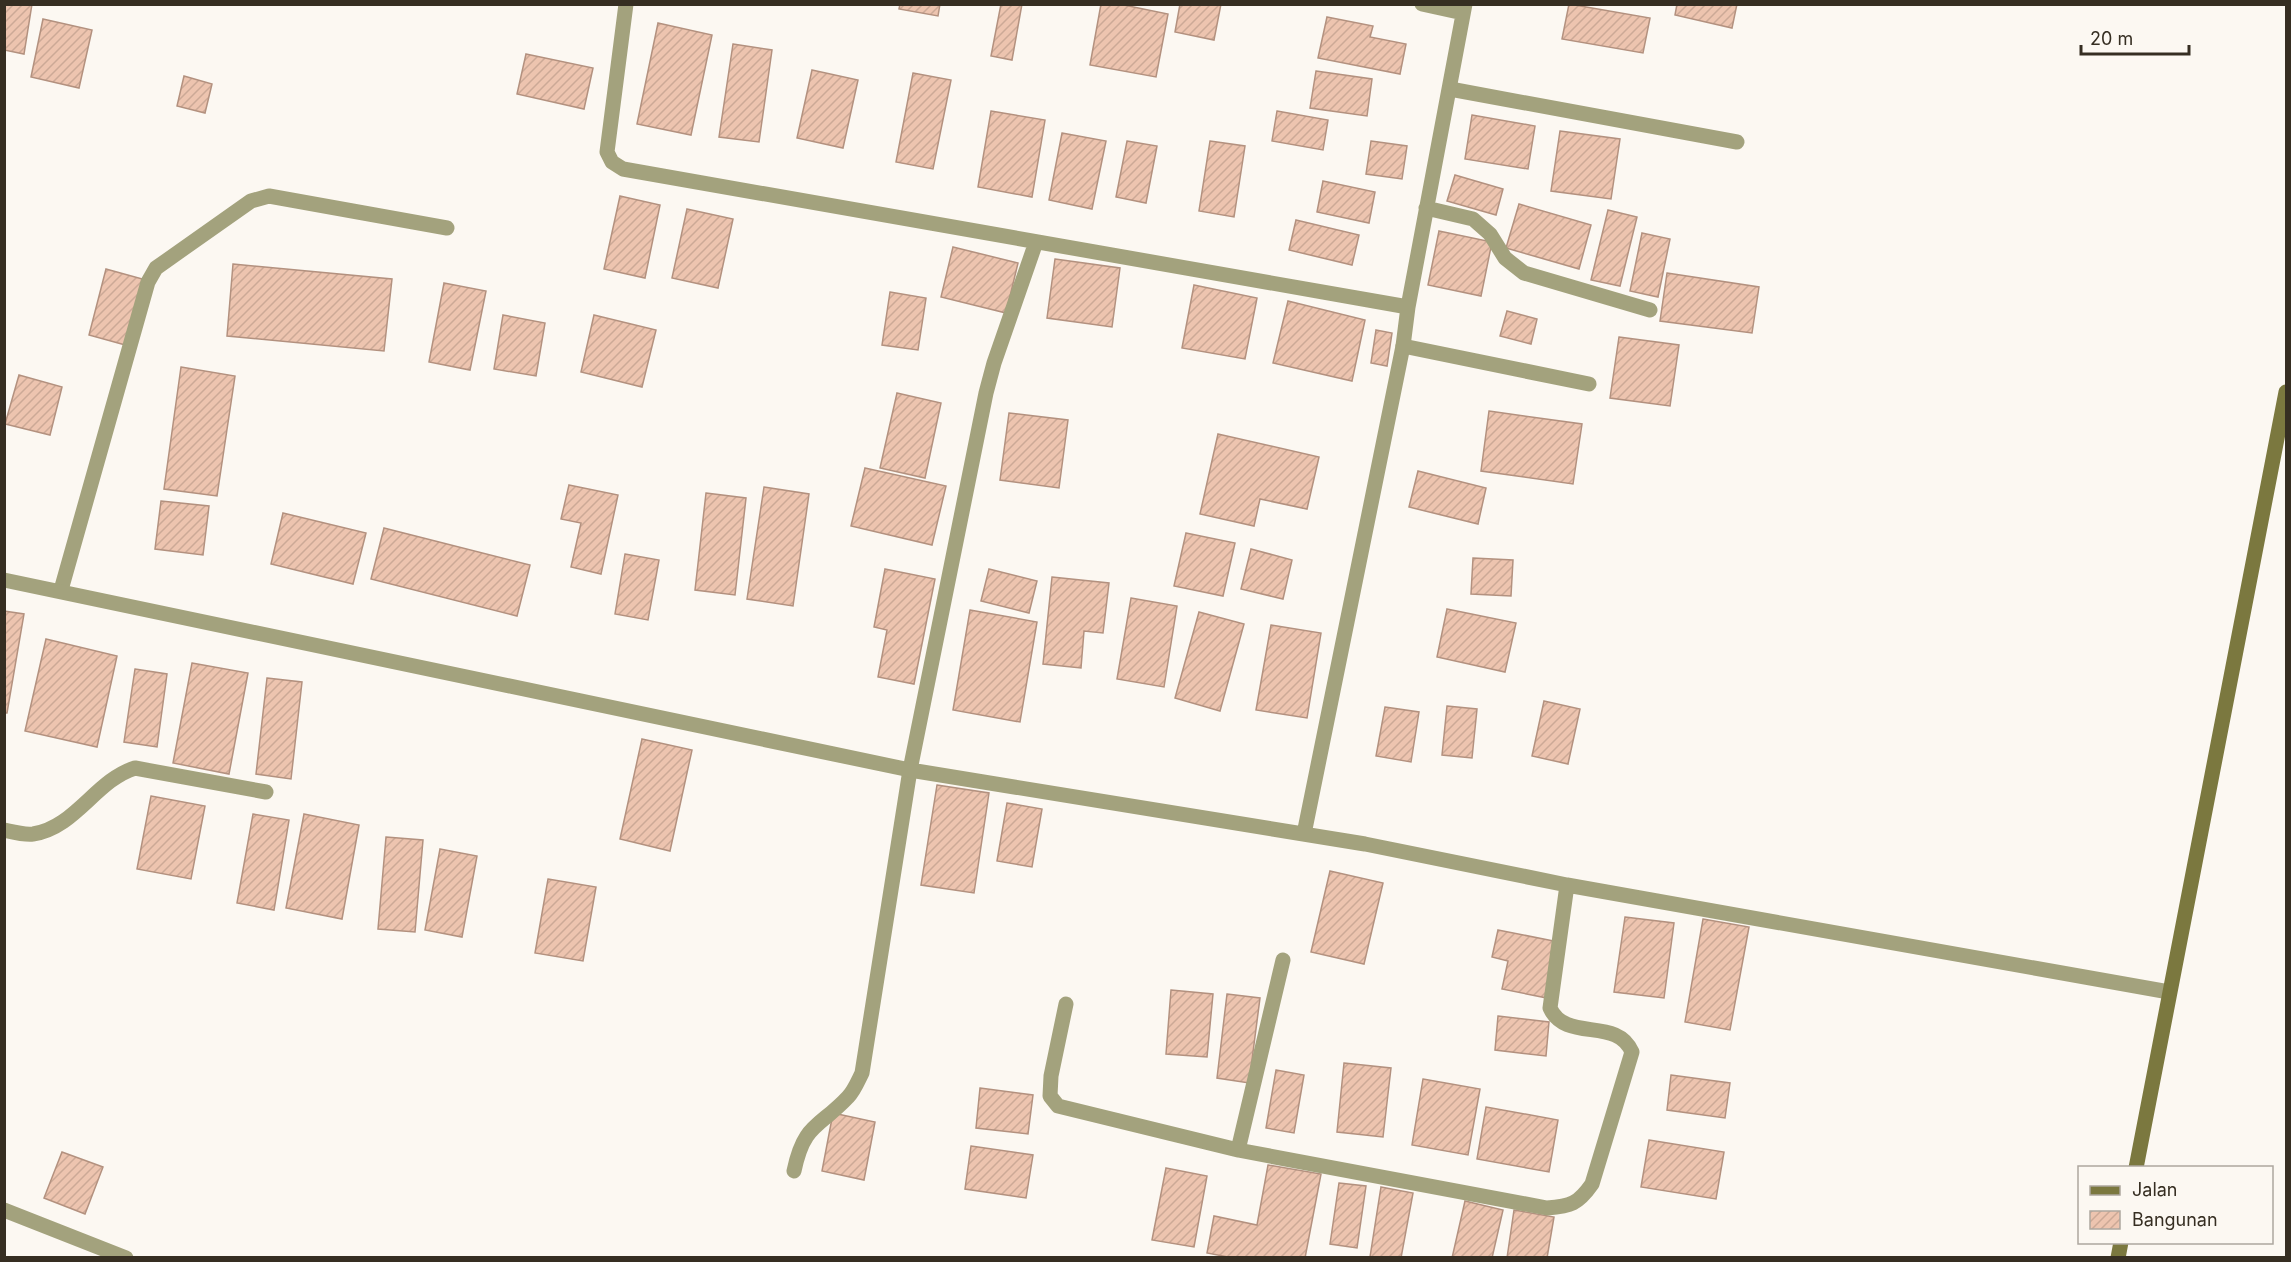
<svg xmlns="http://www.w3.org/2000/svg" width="2291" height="1262" font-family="Inter,sans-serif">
  <defs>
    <pattern id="building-hatch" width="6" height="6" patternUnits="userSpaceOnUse" patternTransform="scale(1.5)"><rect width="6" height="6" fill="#edc4af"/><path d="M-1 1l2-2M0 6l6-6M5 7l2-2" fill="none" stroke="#cca996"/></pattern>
  </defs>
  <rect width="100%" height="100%" fill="#fcf8f2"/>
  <path fill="url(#building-hatch)" stroke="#b3917f" stroke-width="1.5" d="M4,4h28l-8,50 -20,-4z
    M900,4h40l-2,12 -39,-7z
    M1001,4h21l-10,56 -21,-4z
    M1101,4h18l49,10 -12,63 -66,-12z
    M1180,4h41l-7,36 -39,-8z
    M1569,4l81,14 -7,35 -81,-14z
    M1677,4h60l-5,24 -57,-13z
    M1327,17l46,9 -3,11 36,7 -6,30 -82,-16z
    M43,19l49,11 -13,58 -48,-11z
    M658,23l54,12 -21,100 -54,-11z
    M733,44l39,6 -13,92 -40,-5z
    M526,54l67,14 -9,41 -67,-15z
    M812,70l46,10 -15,68 -46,-10z
    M1316,71l56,8 -5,37 -57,-8z
    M913,73l38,7 -18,89 -37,-7z
    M184,76l28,8 -7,29 -28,-7z
    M991,111l54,9 -13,77 -54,-10z
    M1277,111l51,9 -5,30 -51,-9z
    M1472,115l63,11 -7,43 -63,-10z
    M1560,131l60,8 -9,60 -60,-8z
    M1062,133l44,8 -14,68 -43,-9z
    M1127,141l30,5 -11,57 -30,-6z
    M1210,141l35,5 -11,71 -35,-6z
    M1371,141l36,5 -5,33 -36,-5z
    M1455,175l48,14 -7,26 -49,-14z
    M1323,181l52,11 -6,31 -52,-11z
    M620,196l40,9 -15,73 -41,-9z
    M1519,204l72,21 -12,44 -73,-21z
    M687,209l46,10 -15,69 -46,-10z
    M1608,210l29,7 -17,69 -29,-6z
    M1296,220l63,15 -7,30 -63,-15z
    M1439,231l53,11 -11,54 -53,-11z
    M1642,233l28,6 -12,58 -28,-6z
    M953,247l65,16 -12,50 -65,-16z
    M1055,259l65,9 -8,59 -65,-9z
    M233,264l159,15 -8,72 -157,-15z
    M106,269l40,11 -17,66 -40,-11z
    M1667,273l92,14 -7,46 -92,-12z
    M444,283l42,8 -16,79 -41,-8z
    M1194,285l63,13 -12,61 -63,-11z
    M890,292l36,6 -8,52 -36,-5z
    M1288,301l77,19 -13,61 -79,-18z
    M1507,311l30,8 -6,25 -31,-8z
    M503,315l42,8 -9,53 -42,-7z
    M594,315l62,15 -14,57 -61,-15z
    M1376,330l16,3 -5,33 -16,-3z
    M1619,337l60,8 -9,61 -60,-8z
    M181,367l54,9 -18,120 -53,-7z
    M19,375l43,12 -12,48 -45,-11z
    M897,393l44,10 -16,75 -45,-10z
    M1489,411l93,13 -9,60 -92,-13z
    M1009,413l59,7 -9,68 -59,-8z
    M1218,434l101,23 -12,52 -47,-10 -6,27 -54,-12z
    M865,468l81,18 -14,59 -81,-19z
    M1418,471l68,17 -8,36 -69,-17z
    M569,485l49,10 -17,79 -30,-7 10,-44 -20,-4z
    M764,487l45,7 -16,112 -46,-7z
    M706,493l40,5 -11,97 -40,-5z
    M161,501l48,5 -6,49 -48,-6z
    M283,513l83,20 -13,51 -82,-20z
    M384,528l146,37 -13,51 -146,-37z
    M1186,533l49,10 -12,53 -49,-10z
    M1251,549l41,11 -9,39 -42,-10z
    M625,554l34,6 -11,60 -33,-6z
    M1473,558l40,2 -2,36 -40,-2z
    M885,569l50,10 -21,105 -36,-7 9,-47 -13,-3z
    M989,569l48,12 -8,32 -48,-12z
    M1052,577l57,6 -6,50 -19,-2 -3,37 -38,-4z
    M1131,598l46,8 -13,81 -47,-8z
    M1447,609l69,14 -11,49 -68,-15z
    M970,610l67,12 -17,100 -67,-12z
    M4,611l20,3 -17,99h-3z
    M1199,612l45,12 -24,87 -45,-13z
    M1271,625l50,8 -14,85 -51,-8z
    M46,639l71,17 -20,91 -72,-16z
    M192,663l56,10 -19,101 -56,-11z
    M135,669l32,5 -10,73 -33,-5z
    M267,678l35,4 -11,97 -35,-5z
    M1544,701l36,8 -12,55 -36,-8z
    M1447,706l30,3 -5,49 -30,-3z
    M1385,707l34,5 -8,50 -35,-6z
    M642,739l50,11 -22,101 -50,-12z
    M937,785l52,8 -15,100 -53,-8z
    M151,796l54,10 -14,73 -54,-10z
    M1007,803l35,6 -10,58 -35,-6z
    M253,814l36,6 -15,90 -37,-7z
    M304,814l55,11 -17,94 -56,-11z
    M386,837l37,3 -8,92 -37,-3z
    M440,849l37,7 -15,81 -37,-7z
    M1330,871l53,12 -19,81 -53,-12z
    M548,879l48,8 -13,74 -48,-8z
    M1625,917l49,6 -10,75 -50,-6z
    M1703,919l46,8 -19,103 -45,-8z
    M1498,930l61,12 -12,56 -45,-9 6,-28 -16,-4z
    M1171,990l42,4 -6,63 -41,-3z
    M1227,994l33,4 -11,85 -32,-5z
    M1498,1016l51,6 -3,34 -51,-6z
    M1344,1063l47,5 -8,69 -46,-5z
    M1276,1070l28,5 -10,58 -28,-5z
    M1671,1075l59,8 -5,35 -58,-8z
    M1423,1079l57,10 -12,66 -56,-10z
    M980,1088l53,7 -5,39 -52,-6z
    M1486,1107l72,13 -9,52 -72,-13z
    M833,1113l42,9 -11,58 -42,-9z
    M1649,1140l75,12 -8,47 -75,-12z
    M971,1146l62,9 -7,43 -61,-9z
    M62,1152l41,15 -18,47 -41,-16z
    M1268,1165l53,9 -16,84h-72l-26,-5 7,-37 43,9z
    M1166,1168l41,8 -13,71 -42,-7z
    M1339,1183l27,3 -9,62 -27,-4z
    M1381,1187l32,6 -12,65 -31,-1z
    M1465,1201l38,9 -11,48h-40z
    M1514,1210l40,7 -7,41h-40z"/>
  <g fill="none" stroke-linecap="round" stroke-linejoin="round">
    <path stroke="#a3a27d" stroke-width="15" d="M1450,89l287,53
      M1403,346l186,38
      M61,590l87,-308 8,-14 95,-67 18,-5 178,32
      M794,1171c10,-48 25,-43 54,-74 6,-6 10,-16 14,-24l48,-303"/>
    <path stroke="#a3a27d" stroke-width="15" d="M626,4l-19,148 5,10 11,7 785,138
      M1422,4l41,9
      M1426,208l47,11 17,15 15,24 19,15 126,37
      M4,580l906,190 455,74 202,41 602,107
      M910,770l76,-377 8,-30 42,-121
      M4,830c9,2 20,5 29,4 42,-6 63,-54 102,-66l131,24
      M1304,834l99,-488 5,-39 57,-303
      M1066,1004l-15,72 -1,20 8,10 180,44 309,58c24,-2 31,-4 45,-24l40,-132c-15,-36 -66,-9 -82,-44l17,-123
      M1238,1150l45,-190
      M4,1210l122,48"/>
    <path stroke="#7b783f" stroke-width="15" d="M2136,1168l150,-776
      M2118,1258l3,-16"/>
  </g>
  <rect width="2291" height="1262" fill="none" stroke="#362e22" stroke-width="12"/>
  <rect x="2078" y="1166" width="195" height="78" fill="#fcf8f2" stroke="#ada79f" stroke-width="1.5"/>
  <rect x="2090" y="1186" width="30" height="9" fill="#7b783f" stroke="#ada79f" stroke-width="1.5"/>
  <text x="2132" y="1196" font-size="18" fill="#362e22">Jalan</text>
  <rect x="2090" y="1211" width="30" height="18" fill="url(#building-hatch)" stroke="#ada79f" stroke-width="1.5"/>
  <text x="2132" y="1226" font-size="18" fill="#362e22">Bangunan</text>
  <path d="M2081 45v9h108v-9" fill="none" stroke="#362e22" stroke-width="3"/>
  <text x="2090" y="45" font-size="18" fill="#362e22" stroke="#fcf8f2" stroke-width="4.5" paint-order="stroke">20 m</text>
</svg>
